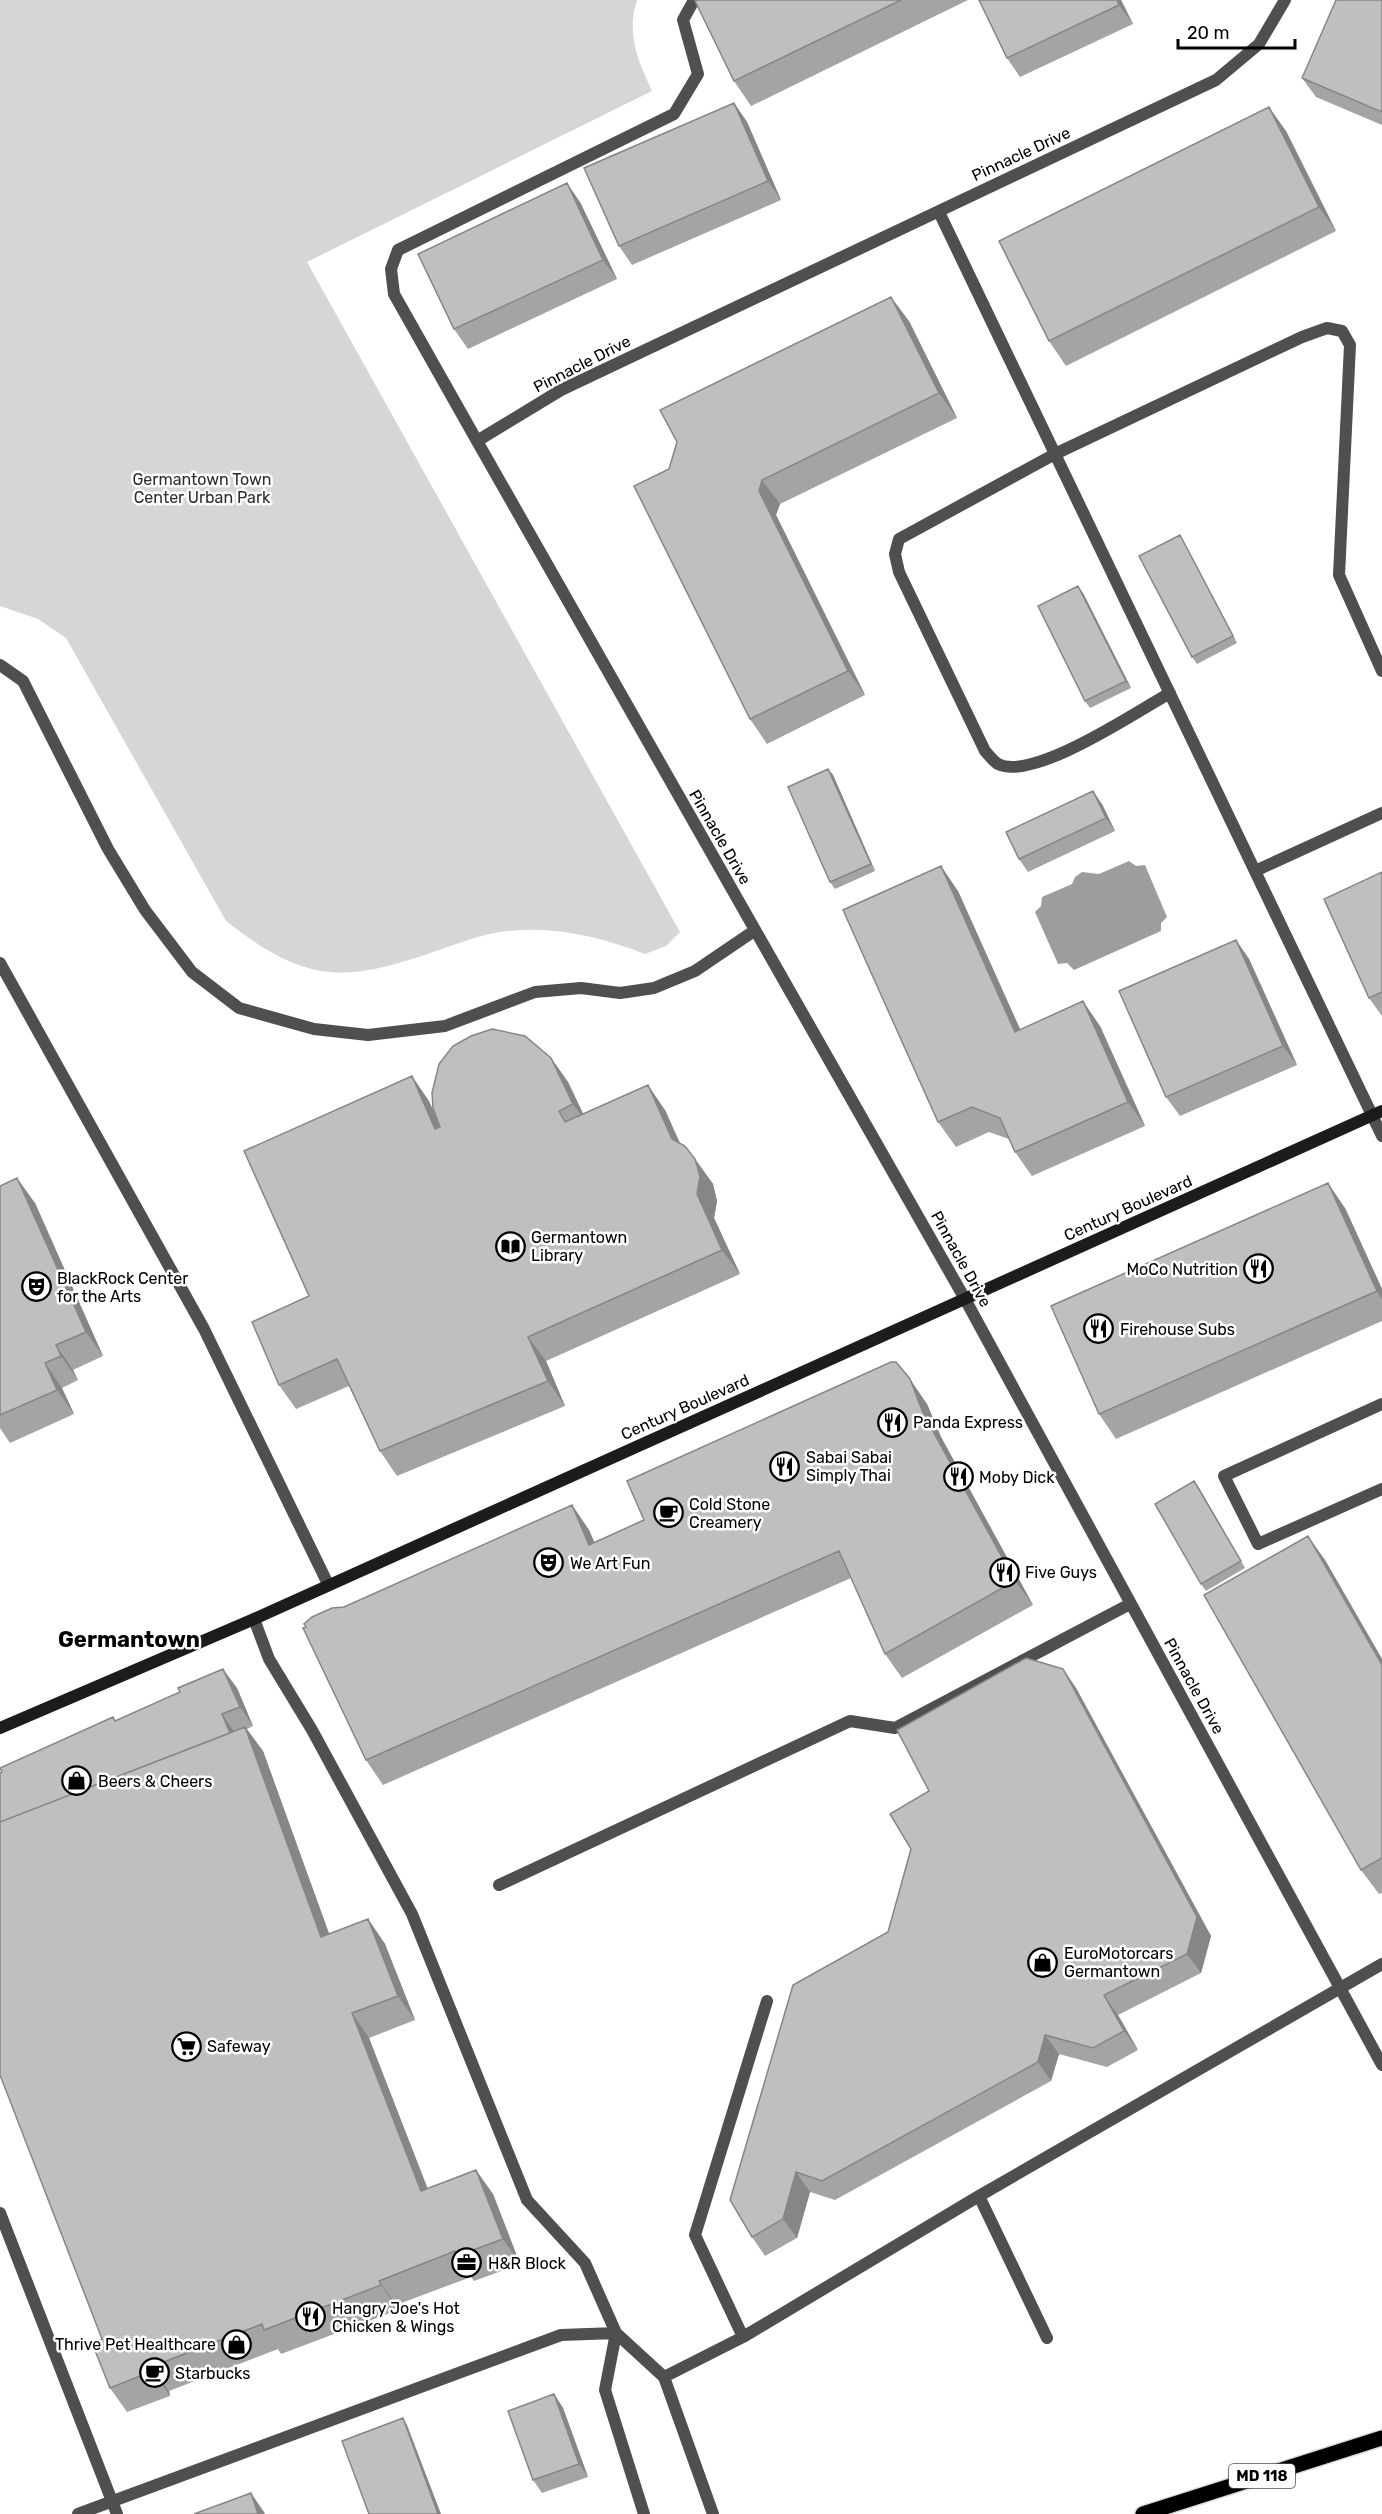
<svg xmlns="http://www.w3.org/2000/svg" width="1382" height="2514" font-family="Rubik,sans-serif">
  <rect width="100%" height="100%" fill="#fff"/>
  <path fill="#d6d6d6" d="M0,0h637c-11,35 1,60 15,91l-345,171 373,670 -14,14 -21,8c-44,-17 -90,-28 -138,-23 -26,3 -50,13 -74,21 -92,32 -129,30 -207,-31l-160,-283 -28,-19 -38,-13z"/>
  <path fill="#9d9d9d" d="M1129,861l7,5 9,-1 22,52 -6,6v8l-87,39 -7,-7 -9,1 -23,-52 6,-6 1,-9 30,-13 3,-7 7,-5 17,2z"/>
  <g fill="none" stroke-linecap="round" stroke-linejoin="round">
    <defs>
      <path id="primary" d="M1143,2514l239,-76"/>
    </defs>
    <use href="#primary" stroke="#dbdbdb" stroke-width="18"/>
    <path stroke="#4f4f4f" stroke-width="12" d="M939,212l443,924
      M0,665l23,16 85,168 37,61 47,62 47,36 75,21 54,6 77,-9 90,-34 46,-4 39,5 34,-5 41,-17 59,-40
      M1170,693c-32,18 -137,89 -172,71 -5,-3 -9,-9 -13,-13l-86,-179 -4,-18 4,-15 156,-85 247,-117 25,-9 15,3 8,14 -11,230 43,96
      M1255,871l127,-58
      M0,963l204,366 124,255
      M1382,1404l-158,72 34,68 124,-55
      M254,1619l15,40 43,71 100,184 115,286 58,63 31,70 48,44 49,137
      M499,1885l351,-164 45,7 235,-124
      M979,2196l68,142
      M0,2213l117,301
      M616,2333l-11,57 39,124
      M743,2337l-48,-102 72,-234
      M664,2377l79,-40 236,-141 403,-232
      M78,2514l483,-179 55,-2"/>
    <path stroke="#4f4f4f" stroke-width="12" d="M1285,0l-26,44 -43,36 -655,310 -84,51 488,858 417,766
      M477,441l-83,-147 -3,-25 7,-19 276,-136 24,-40 -15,-54 11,-20"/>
    <path stroke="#1c1c1c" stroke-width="12" d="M0,1728l254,-109 1128,-508"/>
    <use href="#primary" stroke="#000" stroke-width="15"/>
  </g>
  <path fill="#a4a4a4" d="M698,0h270l-217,106 -17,-25z
    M1121,0l12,24 -113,53 -13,-19z
    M1382,0v125l-66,-28 -14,-19z
    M734,103l13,19 34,78 -149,65 -13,-19z
    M1286,131l50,100 -270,135 -17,-25z
    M580,202l37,77 -149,70 -14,-20z
    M909,321l48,97 -177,86 -4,11 89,180 -98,49 -17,-25 -81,-250z
    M1184,542l53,101 -40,21 -5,-7z
    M1083,593l48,95 -41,20 -5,-7z
    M828,769l5,6 42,96 -40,18 -5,-7z
    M1102,804l13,27 -87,41 -9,-13z
    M1382,872v144l-13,-18z
    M958,891l62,138 80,-3 45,100 -113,50 -17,-24 -6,-13 -20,-7 -33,15 -18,-25z
    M1236,940l13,19 48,106 -117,51 -14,-19z
    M551,1058l17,24 15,32 82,-4 15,33 15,16 18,25 4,17 -3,17 26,56 -194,87 19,45 -168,70 -17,-25 -31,-65 -53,23 -17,-24 30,-89 120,-195 6,14z
    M0,1186l35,17 68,153 -30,14 5,10 -16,8 12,26 -64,29 -10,-15z
    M1345,1208l37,81v32l-266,118 -17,-25z
    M927,1404l14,33 92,168 -131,73 -17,-24 -34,-76 -468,207 -17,-25 -22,-153 228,-102 17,25 5,12z
    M1199,1488l46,80 -39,23 -5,-7z
    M1325,1560l57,99v234l-3,1 -18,-24z
    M1063,1669l13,19 135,248 -10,37 -83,42 20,35 -31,17 -48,-13 -8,27 -216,119 -25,-8 -13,46 -32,18 -13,-19 136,-305 41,-141z
    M237,1688l16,38 -6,3 16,22 66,183 39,-15 17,25 30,76 -46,18 58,150 66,6 27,70 -46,17 -3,-4 -75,28 2,5 -117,44 -3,-5 -109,42 1,5 -43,16 -17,-24 -8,-49 14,-618z
    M554,2394l9,14 25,69 -46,16 -9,-13z"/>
  <path fill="#868686" d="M1117,0h4l12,24 -14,-19z
    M734,103l13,19 34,78 -13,-19z
    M1269,107l17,24 50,100 -17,-24z
    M567,183l13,19 37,77 -14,-19z
    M891,297l18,24 48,97 -18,-25z
    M762,480l18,24 -4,11 89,180 -17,-24 -89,-180z
    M1180,535l4,7 53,101 -4,-7z
    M1078,586l5,7 48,95 -5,-7z
    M828,769l5,6 42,96 -4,-7z
    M1093,791l9,13 13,27 -9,-13z
    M941,866l17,25 74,165 -17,-24z
    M1236,940l13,19 48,106 -14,-19z
    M1083,1001l17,25 45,100 -17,-24z
    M551,1058l17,24 22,46 -17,-24z
    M412,1076l17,25 23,53 -17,-25z
    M648,1085l17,25 24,54 -17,-25z
    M695,1159l18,25 4,17 -3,17 26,56 -18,-24 -25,-56z
    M17,1178l18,25 68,153 -17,-24z
    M1328,1183l17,25 37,81v10l-5,-8z
    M528,1337l18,24 19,45 -17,-25z
    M56,1345l17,25 5,10 -17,-24z
    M45,1363l17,25 12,26 -17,-24z
    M910,1379l17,25 14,33 92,168 -18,-24 -92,-168z
    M1194,1481l5,7 46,80 -4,-7z
    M572,1505l17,25 17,39 -17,-24z
    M1308,1536l17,24 57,99v6z
    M223,1669l14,19 16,38 -13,-19z
    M1063,1669l13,19 135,248 -10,37 -14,-19z
    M222,1714l13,19 -3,6z
    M245,1727l18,24 76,210 -18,-24z
    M368,1919l17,25 30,76 -17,-24z
    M1104,1995l14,20 20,35 -14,-19z
    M352,2013l17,25 69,177 -17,-24z
    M1045,2035l14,19 -8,27 -13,-19z
    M476,2170l17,24 27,70 -17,-25z
    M796,2172l14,20 -13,46 -14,-19z
    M379,2281l17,24 2,5 -17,-25z
    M151,2367l18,24 1,5 -17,-25z
    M554,2394l9,14 25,69 -9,-13z
    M403,2418l4,7 34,89h-3z
    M251,2493l13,19 1,2h-7z"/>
  <path fill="#bfbfbf" stroke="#868686" stroke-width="1.5" d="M698,0h203l-167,81 -39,-80z
    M979,0h138l2,5 -112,53z
    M1336,0h46v112l-80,-34z
    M734,103l34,78 -149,65 -35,-78z
    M1269,107l50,100 -270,134 -50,-100z
    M567,183l36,77 -149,69 -36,-75z
    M891,297l48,96 -177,87 -3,11 89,180 -98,48 -116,-233 35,-17 8,-27 -17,-32z
    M1180,535l53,101 -41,21 -53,-101z
    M1078,586l48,95 -41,20 -47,-95z
    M828,769l43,95 -41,18 -42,-95z
    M1093,791l13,27 -87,41 -13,-27z
    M941,866l74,166 68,-31 45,101 -113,50 -15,-34 -28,-11 -34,15 -95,-212z
    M1382,872v120l-13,6 -45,-99z
    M1236,940l47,106 -117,51 -47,-106z
    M492,1029l33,7 26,22 22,46 -14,7 6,11 83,-37 24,54 13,7 10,13 5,17 -3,18 25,56 -194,87 20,44 -168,70 -43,-92 -58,26 -27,-63 57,-26 -65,-145 168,-75 23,53 5,-2 -7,-19 -1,-15 7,-29 14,-18 18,-10z
    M17,1178l69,154 -30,13 5,11 -16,7 12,27 -57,25v-229z
    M1328,1183l49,108 -278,123 -48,-108z
    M891,1362h5l14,17 13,34 92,168 -130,73 -46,-103 -473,209 -63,-132 3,-1 -2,-3 8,-7 20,-9 12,-1 228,-102 17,40 55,-25 -17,-39z
    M1194,1481l47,80 -40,23 -46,-80z
    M1308,1536l74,129v193l-21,12 -157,-275z
    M1026,1658l37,11 134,248 -10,37 -83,41 20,36 -31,17 -48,-13 -7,27 -216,119 -26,-9 -13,47 -31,18 -22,-37 63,-215 95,-53 23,-83 -21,-35 39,-23 -32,-61z
    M223,1669l17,38 -18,7 8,19 -230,89v-49l2,-1 -2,-4 113,-51 2,4 65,-29 -2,-4z
    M245,1727l76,210 47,-18 30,77 -46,17 69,178 55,-21 27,69 -46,17 -2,-5 -76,30 2,4 -117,45 -2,-6 -111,43 2,4 -43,17 -18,-45 10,-4 -102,-264v-253z
    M554,2394l25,70 -46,16 -25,-69z
    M403,2418l35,96h-69l-27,-73z
    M251,2493l7,21h-64z"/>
  <defs>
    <symbol id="library-ring" viewBox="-11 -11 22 22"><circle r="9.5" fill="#fff" stroke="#000" stroke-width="1.5"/><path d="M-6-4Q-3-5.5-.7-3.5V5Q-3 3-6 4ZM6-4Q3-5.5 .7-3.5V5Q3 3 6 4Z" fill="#000"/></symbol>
    <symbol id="restaurant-ring" viewBox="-11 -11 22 22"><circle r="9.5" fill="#fff" stroke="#000" stroke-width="1.5"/><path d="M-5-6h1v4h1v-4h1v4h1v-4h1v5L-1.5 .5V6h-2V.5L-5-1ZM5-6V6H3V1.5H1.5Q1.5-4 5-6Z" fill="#000"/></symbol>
    <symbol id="theatre-ring" viewBox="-11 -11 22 22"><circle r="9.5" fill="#fff" stroke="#000" stroke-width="1.5"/><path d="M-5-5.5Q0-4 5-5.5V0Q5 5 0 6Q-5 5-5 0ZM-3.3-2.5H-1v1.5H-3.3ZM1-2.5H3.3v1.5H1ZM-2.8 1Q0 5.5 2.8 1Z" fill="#000"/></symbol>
    <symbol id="cafe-ring" viewBox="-11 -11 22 22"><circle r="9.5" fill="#fff" stroke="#000" stroke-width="1.5"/><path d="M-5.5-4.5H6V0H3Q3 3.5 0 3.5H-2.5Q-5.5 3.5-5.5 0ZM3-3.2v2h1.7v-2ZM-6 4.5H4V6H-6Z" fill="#000"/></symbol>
    <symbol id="shop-ring" viewBox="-11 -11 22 22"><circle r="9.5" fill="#fff" stroke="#000" stroke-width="1.5"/><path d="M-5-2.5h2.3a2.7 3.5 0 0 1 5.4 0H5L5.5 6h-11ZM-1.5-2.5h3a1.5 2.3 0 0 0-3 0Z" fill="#000"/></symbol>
    <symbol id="supermarket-ring" viewBox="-11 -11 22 22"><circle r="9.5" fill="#fff" stroke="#000" stroke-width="1.5"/><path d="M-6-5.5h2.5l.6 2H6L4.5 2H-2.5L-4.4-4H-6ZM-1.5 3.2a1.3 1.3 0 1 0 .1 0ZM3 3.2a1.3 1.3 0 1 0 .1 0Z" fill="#000"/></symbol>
    <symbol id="office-ring" viewBox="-11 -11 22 22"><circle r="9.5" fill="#fff" stroke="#000" stroke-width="1.5"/><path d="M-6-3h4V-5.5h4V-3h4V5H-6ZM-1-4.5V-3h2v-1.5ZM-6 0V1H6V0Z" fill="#000"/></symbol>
  </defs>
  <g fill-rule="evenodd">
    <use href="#library-ring" x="494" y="1230" width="33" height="33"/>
    <use href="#restaurant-ring" x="1242" y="1252" width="33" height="33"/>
    <use href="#theatre-ring" x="20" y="1270" width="33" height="33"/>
    <use href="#restaurant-ring" x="1082" y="1312" width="33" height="33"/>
    <use href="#restaurant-ring" x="876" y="1406" width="33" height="33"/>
    <use href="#restaurant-ring" x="768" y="1450" width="33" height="33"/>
    <use href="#restaurant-ring" x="942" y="1460" width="33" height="33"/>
    <use href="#cafe-ring" x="652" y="1496" width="33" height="33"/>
    <use href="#theatre-ring" x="532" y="1546" width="33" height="33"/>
    <use href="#restaurant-ring" x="988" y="1556" width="33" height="33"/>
    <use href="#shop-ring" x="60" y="1764" width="33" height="33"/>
    <use href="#shop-ring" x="1026" y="1946" width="33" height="33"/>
    <use href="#supermarket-ring" x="170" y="2030" width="33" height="33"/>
    <use href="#office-ring" x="450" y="2246" width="33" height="33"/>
    <use href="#restaurant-ring" x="294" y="2300" width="33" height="33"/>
    <use href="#shop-ring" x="220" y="2328" width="33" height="33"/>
    <use href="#cafe-ring" x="138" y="2356" width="33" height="33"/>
  </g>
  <g text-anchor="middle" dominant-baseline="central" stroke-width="5" stroke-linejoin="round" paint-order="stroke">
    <rect fill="#fff" stroke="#4c4c4c" stroke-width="1.5" x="1229" y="2464" width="66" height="24" rx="4.5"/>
    <g font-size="15" font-weight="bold" fill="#000">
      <text x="1262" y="2476">MD 118</text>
    </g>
    <g font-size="16" fill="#000" stroke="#fff">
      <text transform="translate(1021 154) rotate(-25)">Pinnacle Drive</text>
      <text transform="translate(582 364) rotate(-27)">Pinnacle Drive</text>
      <text transform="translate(720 837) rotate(60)">Pinnacle Drive</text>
      <text transform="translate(1128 1208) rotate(-24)">Century Boulevard</text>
      <text transform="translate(961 1259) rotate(61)">Pinnacle Drive</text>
      <text transform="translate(685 1407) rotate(-24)">Century Boulevard</text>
      <text transform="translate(1194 1686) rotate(61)">Pinnacle Drive</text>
    </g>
    <g font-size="16" fill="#2d2d2d" stroke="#fff">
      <text x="202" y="479">Germantown Town<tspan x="202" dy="18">Center Urban Park</tspan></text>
    </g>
    <g font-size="16" fill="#000" stroke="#fff" text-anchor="start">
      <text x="531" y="1237">Germantown<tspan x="531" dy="18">Library</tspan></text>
      <text x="1238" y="1269" text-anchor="end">MoCo Nutrition</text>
      <text x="57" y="1278">BlackRock Center<tspan x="57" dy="18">for the Arts</tspan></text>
      <text x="1120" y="1329">Firehouse Subs</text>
      <text x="913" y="1422">Panda Express</text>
      <text x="806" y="1457">Sabai Sabai<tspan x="806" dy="18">Simply Thai</tspan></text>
      <text x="979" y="1477">Moby Dick</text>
      <text x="689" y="1504">Cold Stone<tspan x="689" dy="18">Creamery</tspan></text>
      <text x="570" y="1563">We Art Fun</text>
      <text x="1025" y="1572">Five Guys</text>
      <text x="98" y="1781">Beers &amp; Cheers</text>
      <text x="1064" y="1953">EuroMotorcars<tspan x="1064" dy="18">Germantown</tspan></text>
      <text x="207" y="2046">Safeway</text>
      <text x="488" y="2263">H&amp;R Block</text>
      <text x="332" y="2308">Hangry Joe's Hot<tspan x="332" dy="18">Chicken &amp; Wings</tspan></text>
      <text x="216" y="2344" text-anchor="end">Thrive Pet Healthcare</text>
      <text x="175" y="2373">Starbucks</text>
    </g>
    <g font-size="22" font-weight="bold" fill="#000" stroke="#fff">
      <text x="129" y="1639">Germantown</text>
    </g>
  </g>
  <path d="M1178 39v9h117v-9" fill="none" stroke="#000000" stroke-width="3"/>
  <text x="1187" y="39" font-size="18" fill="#000000" stroke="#ffffff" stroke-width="4.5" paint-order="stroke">20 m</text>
</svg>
